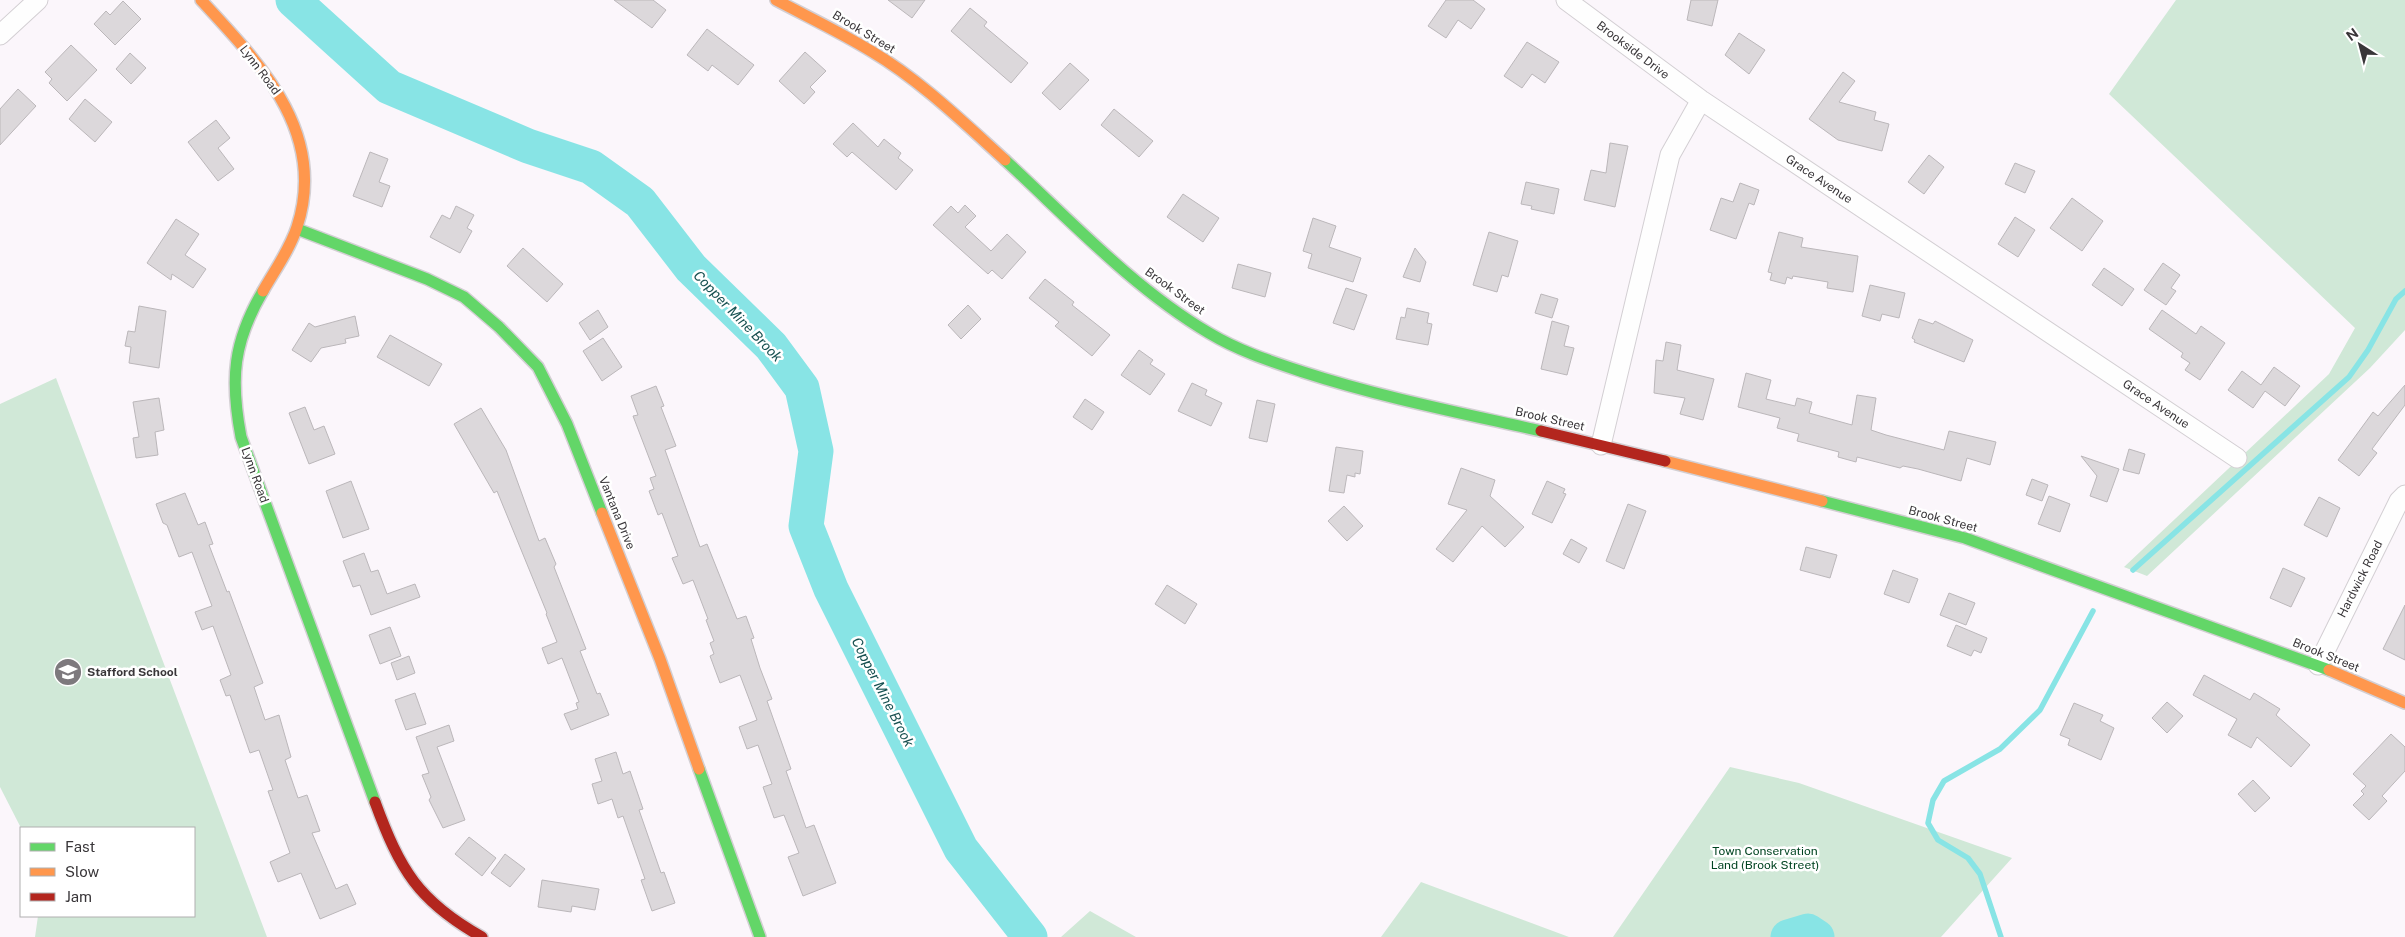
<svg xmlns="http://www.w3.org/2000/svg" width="2405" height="937" font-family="'Public Sans',sans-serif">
  <rect width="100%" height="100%" fill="#fbf6fb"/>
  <path fill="#d0e8d7" d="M2176,0h229v330l-35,38 -223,208 -23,-9 205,-193 26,-46 -246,-234z
    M56,378l211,559h-232l3,-21h156v-88h-173l-21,-41v-383z
    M1730,767l69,16 213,75 -71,79h-328z
    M1421,882l148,55h-188z
    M1090,911l46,26h-75z"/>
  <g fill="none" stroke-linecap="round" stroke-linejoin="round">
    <path stroke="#88e4e5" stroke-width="5.5" d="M2133,570l216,-193 19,-27 28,-51 9,-8
      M2001,937l-21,-63 -12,-16 -30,-18 -10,-17 5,-23 11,-19 56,-32 40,-39 53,-99"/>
    <path stroke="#88e4e5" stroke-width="35" d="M293,0l96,87 139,59 63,21 49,35 51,66 80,78 31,42 14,63 -10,75 25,63 130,260 69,88
      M1788,937l20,-6 9,6"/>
  </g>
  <path fill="#dcd8db" stroke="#bbb7ba" d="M614,0h39l13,10 -14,18z
    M888,0h37l-13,18z
    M1446,0h27l12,9 -14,20 -13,-9 -12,18 -18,-12z
    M1691,0h27l-6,26 -25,-6z
    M123,1l18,18 -26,26 -21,-21 12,-13 4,4z
    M970,8l17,14 -3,4 44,37 -17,20 -60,-52z
    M707,29l47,36 -16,20 -26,-20 -4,6 -21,-16z
    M1739,33l26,17 -16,24 -24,-19z
    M1527,42l32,20 -14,21 -13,-9 -10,14 -18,-12z
    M71,45l26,25 -30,31 -18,-18 3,-4 -7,-7z
    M805,52l21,19 -16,16 5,5 -11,12 -25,-23z
    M130,53l16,15 -15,16 -15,-15z
    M1070,63l19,17 -29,30 -18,-17z
    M1843,72l12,9 -16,21 37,10 -2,8 15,4 -7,27 -44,-11 -29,-21z
    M18,89l18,17 -36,39v-36z
    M85,99l27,23 -17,20 -26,-23z
    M1114,109l39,32 -14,16 -38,-32z
    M216,120l14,18 -12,10 16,21 -16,12 -30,-39z
    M853,123l25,24 6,-8 17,14 -3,5 15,12 -17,20 -44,-38 -5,5 -14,-13z
    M1610,143l18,3 -13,61 -31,-7 7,-30 15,3z
    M370,152l18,7 -9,23 11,4 -8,21 -29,-11z
    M1929,155l15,12 -20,27 -16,-12z
    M2015,163l20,8 -10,22 -20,-9z
    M1526,182l33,7 -5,25 -23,-5 1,-3 -11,-2z
    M1740,183l19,7 -5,15 -5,-2 -13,36 -26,-9 11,-32 12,4z
    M1183,194l36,24 -16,24 -36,-25z
    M2072,198l31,23 -21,30 -32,-23z
    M965,205l11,11 -11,11 26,24 16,-17 19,18 -24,27 -10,-9 -4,4 -55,-49 18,-19 7,7z
    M456,206l18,9 -7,13 5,3 -12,22 -30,-16 12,-22 8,4z
    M2015,217l20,13 -17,27 -20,-13z
    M1313,218l23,8 -7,21 32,11 -8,24 -45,-14 4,-14 -9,-3z
    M176,219l23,15 -14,21 21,14 -13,19 -21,-14 -1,6 -24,-17z
    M1489,232l29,9 -10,36 -6,-2 -5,17 -24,-7z
    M1779,232l24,6 -2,9 57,9 -5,36 -26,-4 1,-6 -35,-6 -1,3 -5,-2 -2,7 -15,-4 2,-7 -4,-1z
    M523,248l40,36 -16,18 -40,-36z
    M1415,248l11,14 -6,20 -17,-5z
    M2163,263l17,12 -9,13 5,3 -10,14 -22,-15z
    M1238,264l33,9 -6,24 -33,-9z
    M2104,268l30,21 -12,17 -30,-21z
    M1045,279l29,23 -2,3 38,30 -18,21 -37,-30 4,-4 -30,-24z
    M1870,285l35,8 -6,25 -17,-4 -2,7 -18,-5z
    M1346,288l21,7 -13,35 -21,-7z
    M1541,294l17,5 -6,19 -17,-5z
    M968,305l13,14 -20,20 -13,-14z
    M139,306l27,5 -7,57 -30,-5 2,-16 -6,-1 3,-15 7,1z
    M1407,308l22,5 -2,10 5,1 -4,21 -32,-6 5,-22 4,1z
    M598,310l10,17 -18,13 -11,-17z
    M2162,310l34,24 5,-8 24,17 -25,37 -15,-10 5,-7 -9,-6 2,-4 -34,-24z
    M355,316l4,20 -14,3 1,4 -25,5 -10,14 -19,-12 17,-27 6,4z
    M1919,319l14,5 2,-3 38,19 -9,22 -50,-20 1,-2 -3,-2z
    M1552,321l17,5 -5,20 10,2 -7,27 -26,-6z
    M390,335l52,29 -13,22 -52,-29z
    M603,338l19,29 -20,14 -19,-30z
    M1666,342l15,3 -4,25 37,9 -11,41 -23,-6 5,-16 -31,-5 2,-33 7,1z
    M1139,350l14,10 -3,4 15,10 -15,21 -29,-20z
    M2274,367l26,19 -15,20 -20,-15 -12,17 -25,-18 14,-19 19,14z
    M1746,373l25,7 -5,19 29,7 2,-8 15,4 -3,11 43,12 5,-30 19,3 -5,32 15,5 58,15 5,-19 47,11 -6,23 -23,-7 -6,23 -43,-12 -15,-3 -3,2 -43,-11 -1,5 -18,-5 1,-5 -42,-11 2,-7 -22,-6 3,-10 -42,-11z
    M1192,383l15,7 -2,5 17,8 -11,23 -33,-15z
    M2405,385v20l-33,44 5,4 -18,23 -21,-16 35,-48 5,4z
    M656,386l8,20 -3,1 15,39 -11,4 35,97 7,-3 30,75 9,-3 8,22 -3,1 9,29 12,31 -5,2 24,68 -5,2 20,57 8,-3 22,58 -33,13 -15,-39 11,-4 -15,-38 -10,3 -11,-31 9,-3 -14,-39 -11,4 -8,-22 18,-7 -17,-45 -20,8 -10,-27 4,-2 -4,-11 4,-2 -8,-21 2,-1 -15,-39 -10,4 -11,-26 6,-2 -16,-43 -4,2 -9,-24 5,-2 -4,-11 6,-2 -23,-60 5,-1 -7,-19z
    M159,398l5,32 -9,2 3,23 -22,3 -3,-20 6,-1 -6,-35z
    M1085,399l19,13 -12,18 -19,-13z
    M1257,400l18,4 -8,38 -18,-4z
    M305,407l9,23 10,-4 11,28 -26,10 -20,-51z
    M481,408l25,42 33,91 6,-3 11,26 -2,3 32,82 -6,2 17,43 3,-1 9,22 -38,15 -7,-16 14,-5 -2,-6 3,-1 -17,-44 -14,6 -6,-16 15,-6 -11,-28 1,-1 -50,-122 -3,2 -40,-69z
    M1336,447l27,4 -3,23 -5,-1v4l-8,-2 -3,18 -15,-2z
    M2129,449l16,5 -6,20 -16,-4z
    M2081,456l38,13 -12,33 -17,-6 7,-20z
    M1461,468l34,12 -5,16 34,31 -19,20 -23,-21 -29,36 -17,-13 31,-39 -19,-6z
    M2032,479l16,6 -6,16 -16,-6z
    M351,481l18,48 -26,9 -17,-47z
    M1547,481l18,8 -2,4 3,1 -14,29 -20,-9z
    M185,493l13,32 7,-3 8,22 -4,1 18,47 2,-1 34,92 -9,4 11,33 14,-5 12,42 -6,3 13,38 9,-3 13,36 -8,2 24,56 11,-5 9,20 -36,15 -19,-46 -23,9 -8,-20 20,-9 -22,-62 5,-1 -14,-40 -9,3 -20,-58 -4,1 -6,-16 11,-5 -18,-49 -11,4 -7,-18 17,-6 -20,-54 -13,5 -12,-32 -4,-2 -7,-19z
    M2049,496l21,8 -10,28 -22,-8z
    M2319,497l21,11 -13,29 -23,-12z
    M1628,504l18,7 -22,58 -18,-8z
    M1344,506l19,20 -16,15 -19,-20z
    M1571,539l16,9 -8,15 -16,-9z
    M1806,547l31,8 -7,23 -30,-8z
    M364,553l7,19 7,-2 9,24 28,-10 5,13 -49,18 -11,-30 -7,2 -10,-26z
    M2283,568l22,10 -14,29 -21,-9z
    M1893,570l25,9 -9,24 -25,-9z
    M1167,585l30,19 -12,20 -30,-20z
    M1949,593l26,10 -9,22 -26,-10z
    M2405,605v55l-22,-11z
    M1956,625l31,13 -6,15 -7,-3 -3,6 -24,-10z
    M390,627l11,29 -21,8 -11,-29z
    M409,656l6,17 -18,7 -6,-17z
    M2204,675l46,25 4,-7 26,16 -4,6 34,30 -19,22 -34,-30 -6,11 -23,-13 9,-16 -44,-24z
    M415,693l11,31 -20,6 -11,-30z
    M2167,702l16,14 -16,17 -15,-15z
    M2074,703l29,12 -3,6 14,7 -13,32 -33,-15 2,-6 -10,-4z
    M449,725l5,16 -17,6 28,73 -22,8 -14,-28 2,-3 -9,-22 7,-2 -13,-36z
    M2391,734l14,13v24l-23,25 5,5 -18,19 -16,-15 11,-11 -3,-3 5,-5 -13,-12z
    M616,752l7,22 7,-3 13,38 -4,1 22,63 3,-1 11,31 -23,8 -11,-31 4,-1 -22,-63 -5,2 -6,-19 -14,5 -6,-20 10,-3 -7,-22z
    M2253,780l17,18 -15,14 -17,-18z
    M469,837l27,21 -14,18 -27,-22z
    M505,854l20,15 -15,18 -19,-14z
    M542,880l57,9 -4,21 -23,-4 -1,6 -33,-5z"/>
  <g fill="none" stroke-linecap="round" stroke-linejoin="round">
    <defs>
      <path id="street" d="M1566,0l135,100 536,358
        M0,35l38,-35
        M1601,445l69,-290 31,-55
        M2318,665l81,-164 6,-6"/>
      <path id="fast" d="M1005,160c65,60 128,128 204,173 30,18 61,28 94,39 77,25 158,41 238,59
        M297,229l130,50 37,18 35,30 39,40 29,57 35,89
        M263,291c-30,51 -33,88 -22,146l134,365
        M1822,501l143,37 364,132
        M699,769l61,168"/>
      <path id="slow" d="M201,0c58,63 127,132 96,227 -7,22 -22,43 -34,64
        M776,0c32,17 64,32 95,51 49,29 92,71 134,109
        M1665,461l157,40
        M602,513l58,146 39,110
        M2329,670l76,33"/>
      <path id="jam" d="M1541,431l124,30
        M375,802c25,68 43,99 107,135"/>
    </defs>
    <use href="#street" stroke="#d3cfd3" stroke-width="21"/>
    <use href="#fast" stroke="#d3cfd3" stroke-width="14"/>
    <use href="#slow" stroke="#d3cfd3" stroke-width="14"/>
    <use href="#jam" stroke="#d3cfd3" stroke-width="14"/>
    <use href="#street" stroke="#fefefe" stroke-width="19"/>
    <use href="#fast" stroke="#63d668" stroke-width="11"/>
    <use href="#slow" stroke="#ff974d" stroke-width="11"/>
    <use href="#jam" stroke="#b3261e" stroke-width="11"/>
  </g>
  <defs>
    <symbol id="school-disc" viewBox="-11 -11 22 22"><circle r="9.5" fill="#7d797d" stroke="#fff"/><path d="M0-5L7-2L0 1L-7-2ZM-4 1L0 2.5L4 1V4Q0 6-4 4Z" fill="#fff"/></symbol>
  </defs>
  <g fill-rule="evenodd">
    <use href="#school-disc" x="52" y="656" width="32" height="32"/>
  </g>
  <g text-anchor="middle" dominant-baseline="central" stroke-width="5" stroke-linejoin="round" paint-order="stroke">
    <g font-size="12" fill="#393639" stroke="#fff">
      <text transform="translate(864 32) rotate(31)">Brook Street</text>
      <text transform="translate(1633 50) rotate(37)">Brookside Drive</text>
      <text transform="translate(260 70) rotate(53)">Lynn Road</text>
      <text transform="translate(1819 179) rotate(34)">Grace Avenue</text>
      <text transform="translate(1175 291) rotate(36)">Brook Street</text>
      <text transform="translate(2156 404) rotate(34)">Grace Avenue</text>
      <text transform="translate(1550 419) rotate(13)">Brook Street</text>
      <text transform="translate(255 475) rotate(70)">Lynn Road</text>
      <text transform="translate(617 513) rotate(68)">Vantana Drive</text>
      <text transform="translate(1943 519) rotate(15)">Brook Street</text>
      <text transform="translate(2360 579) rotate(-63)">Hardwick Road</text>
      <text transform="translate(2326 655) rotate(22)">Brook Street</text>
    </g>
    <g font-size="12" font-weight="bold" fill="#393639" stroke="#fff" text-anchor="start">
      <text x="87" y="672">Stafford School</text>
    </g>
    <g font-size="12" fill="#004421" stroke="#fff">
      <text x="1765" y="851">Town Conservation<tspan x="1765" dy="14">Land (Brook Street)</tspan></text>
    </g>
    <g font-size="14" font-style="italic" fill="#175151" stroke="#fff">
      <text transform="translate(738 316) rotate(46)">Copper Mine Brook</text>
      <text transform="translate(883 692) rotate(63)">Copper Mine Brook</text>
    </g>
  </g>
  <rect x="20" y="827" width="175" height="90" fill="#ffffff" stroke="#b0afb0"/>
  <rect x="30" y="843" width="25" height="8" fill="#63d668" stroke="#b0afb0"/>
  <text x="65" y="852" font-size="15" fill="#393639">Fast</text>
  <rect x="30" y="868" width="25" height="8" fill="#ff974d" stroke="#b0afb0"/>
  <text x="65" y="877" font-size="15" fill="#393639">Slow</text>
  <rect x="30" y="893" width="25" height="8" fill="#b3261e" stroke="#b0afb0"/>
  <text x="65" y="902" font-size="15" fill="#393639">Jam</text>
  <g transform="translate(2360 45) rotate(324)" stroke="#ffffff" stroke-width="4" paint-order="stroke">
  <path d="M0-4L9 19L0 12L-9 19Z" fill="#393639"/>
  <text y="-8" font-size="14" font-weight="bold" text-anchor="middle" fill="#393639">N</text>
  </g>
</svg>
